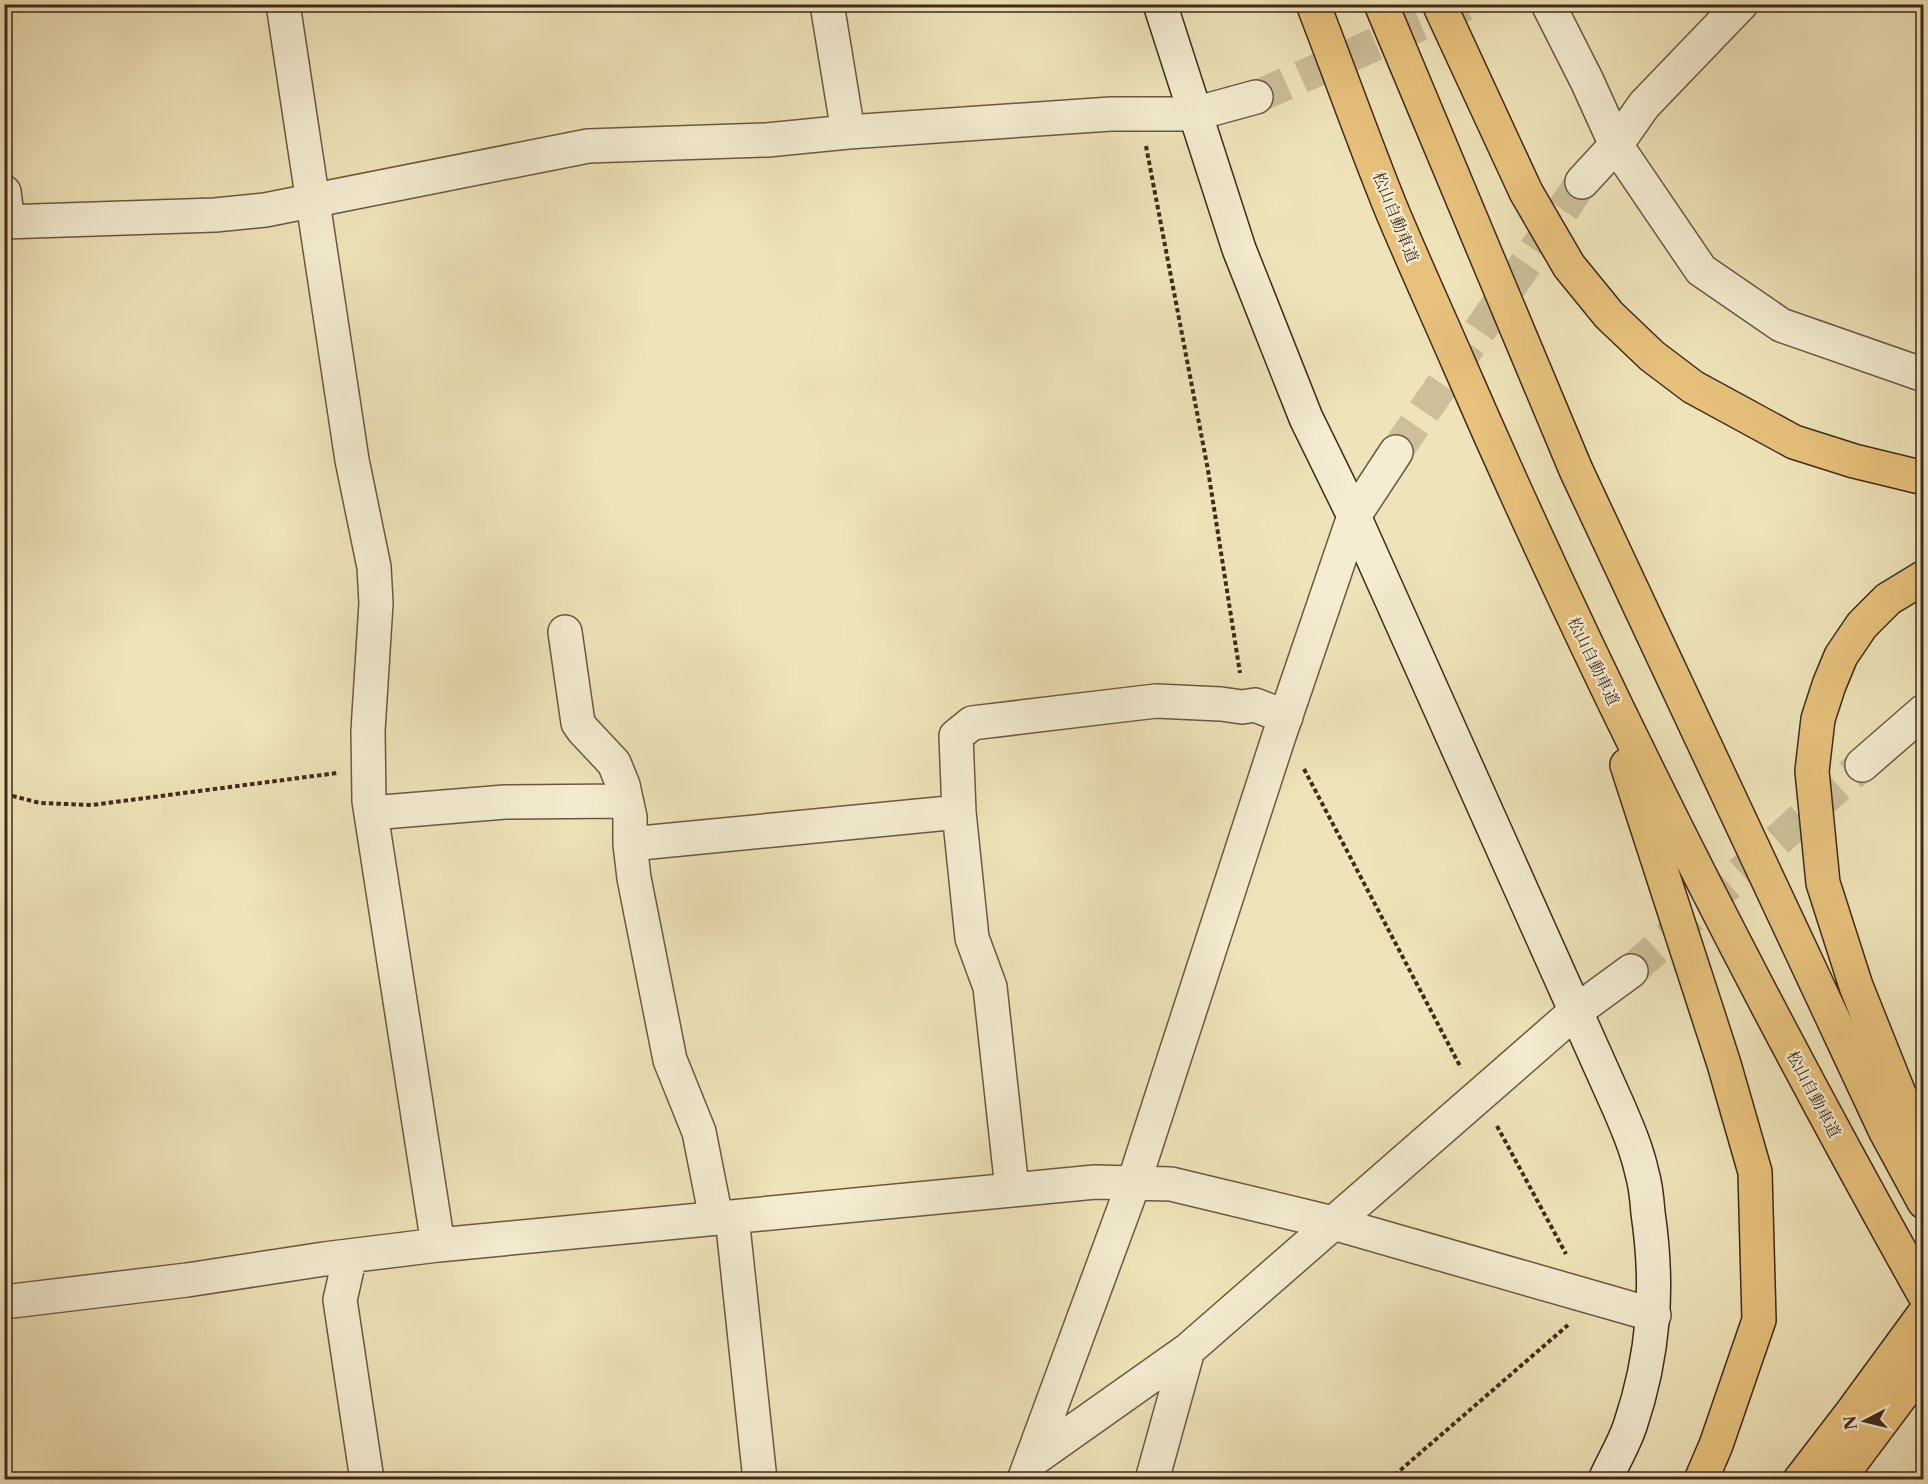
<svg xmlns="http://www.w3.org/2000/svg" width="1928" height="1484" font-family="'Libre Caslon Text','Noto Serif JP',serif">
  <rect width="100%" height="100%" fill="#efe4b9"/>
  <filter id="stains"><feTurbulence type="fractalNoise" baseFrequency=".00333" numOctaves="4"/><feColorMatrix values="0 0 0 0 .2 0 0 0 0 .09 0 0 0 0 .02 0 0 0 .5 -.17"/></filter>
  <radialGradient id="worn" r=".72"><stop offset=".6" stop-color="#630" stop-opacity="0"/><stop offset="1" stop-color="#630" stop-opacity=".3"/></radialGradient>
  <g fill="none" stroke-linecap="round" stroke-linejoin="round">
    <path stroke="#ccbf99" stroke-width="33" stroke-dasharray="33 16" stroke-linecap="butt" d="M1256,97l211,-93
      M1396,452l186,-270
      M1631,971l231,-206"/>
    <defs>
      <path id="street" d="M283,4l69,456 22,107 2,36 -8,128 1,70 69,444 657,-63 76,2 162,39 321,92
        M827,4l21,128
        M1548,4l39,77 29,64 85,125 80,55 143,50
        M1582,182l34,-37 28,-40 97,-101
        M4,192l4,30
        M4,222l211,-7 50,-5 323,-64 179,-6 81,-8 263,-18h83l62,-17
        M565,632l13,91 5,7 31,33 9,22 7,32v27l4,34 36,182 29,72 17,86
        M1862,765l62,-54
        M371,813l134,-11 121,-1
        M630,844l329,-32
        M1012,1189l-22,-202 -18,-49 -13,-126 -3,-76 16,-13 184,-22 65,3 21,3 13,-2 31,12
        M732,1217l28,263
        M350,1256l-10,44 27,180
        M4,1302l183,-22 137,-21 114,-14
        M1031,1461l157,-111 387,-338 56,-41
        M1024,1480l110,-298 143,-440 77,-226 42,-64
        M1152,1480l36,-130"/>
      <path id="secondary" d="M1160,4l79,245 67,169 48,98 265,592c9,21 18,42 23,65 4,13 5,27 6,40 11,74 6,142 -18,213 -6,18 -17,36 -25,54"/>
      <path id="highway" d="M1313,4c26,67 50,135 77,202 22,53 46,105 69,158 138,318 295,627 465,930
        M1381,4l195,466 310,662 38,70
        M1439,4l87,188 43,74 40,49 43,41 41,31 101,55 60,19 70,17
        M1924,577l-36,22 -26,26 -21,31 -12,29 -11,34 -6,52 11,112 33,103 68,170
        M1627,765l97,299 31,108 4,148 -43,125 -15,35
        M1800,1480l53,-69 71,-97
        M1838,1480l86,-115"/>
    </defs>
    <use href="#street" stroke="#6b5842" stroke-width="36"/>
    <use href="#secondary" stroke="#3f2a1b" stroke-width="36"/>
    <use href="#highway" stroke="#3f2a1b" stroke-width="36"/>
    <path stroke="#3f2a1b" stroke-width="4" stroke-dasharray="4.5 3" stroke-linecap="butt" d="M1146,146l62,324 32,203
      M1304,769l157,299
      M5,794l35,9 52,2 245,-32
      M1497,1126l69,128
      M1389,1480l179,-155"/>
    <use href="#street" stroke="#f5edd2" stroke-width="33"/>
    <use href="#secondary" stroke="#f5edd2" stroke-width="33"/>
    <use href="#highway" stroke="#e8c27c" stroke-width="33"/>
  </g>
  <g text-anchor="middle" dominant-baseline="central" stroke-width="4.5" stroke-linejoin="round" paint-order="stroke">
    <g font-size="16" fill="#3f2a1b" stroke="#f5edd2">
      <text transform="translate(1396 217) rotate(68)">松山自動車道</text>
      <text transform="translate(1594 661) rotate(64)">松山自動車道</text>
      <text transform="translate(1814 1094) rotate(62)">松山自動車道</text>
    </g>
  </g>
  <rect width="1928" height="1484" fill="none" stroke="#efe4b9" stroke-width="24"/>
  <rect x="6" y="6" width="1916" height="1472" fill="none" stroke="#3f2a1b" stroke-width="3"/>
  <rect x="12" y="12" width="1904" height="1460" fill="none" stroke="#3f2a1b" stroke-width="1.5"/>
  <g transform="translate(1865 1421) rotate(263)" stroke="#f5edd2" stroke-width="4.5" paint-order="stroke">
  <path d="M0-4.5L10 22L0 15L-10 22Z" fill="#3f2a1b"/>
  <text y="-9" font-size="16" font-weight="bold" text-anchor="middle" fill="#3f2a1b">N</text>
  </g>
  <rect width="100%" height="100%" filter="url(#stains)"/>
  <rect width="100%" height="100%" fill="url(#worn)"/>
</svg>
